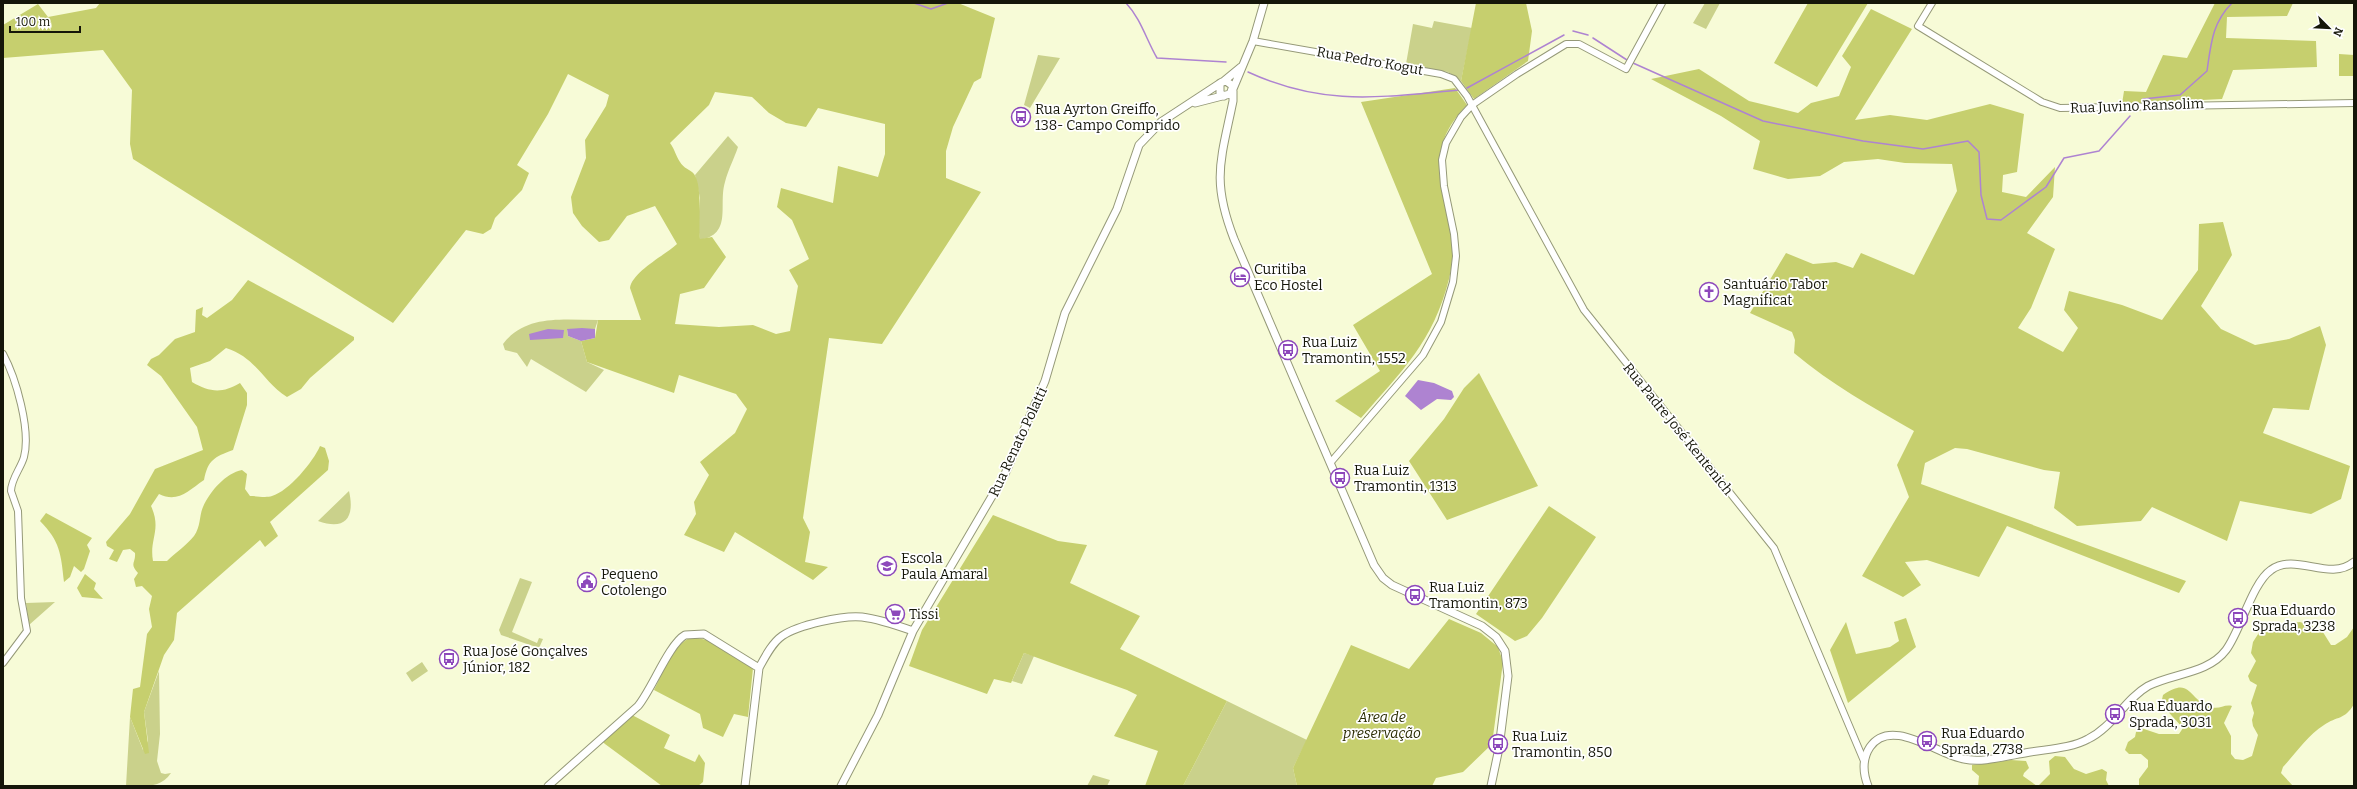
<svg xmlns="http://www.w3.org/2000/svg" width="2357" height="789" font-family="Bitter,serif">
  <rect width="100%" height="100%" fill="#f7fbd7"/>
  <path fill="#cad18b" d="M1705,3h15l-14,26 -13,-6z
    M1434,21l38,7 -11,53 -13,-9 -42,-8 7,-40 19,4z
    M1038,55l22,3 -30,50 -6,-3z
    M728,136l10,11c-4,12 -10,23 -13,35 -7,23 8,52 -25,58l-2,-15 2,-27 -5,-23z
    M598,320l-3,9 -28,1 1,6 13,5 6,21 17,8 -18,22 -55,-33 -4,8 -10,-14 -12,-3 -2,-6c23,-30 60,-24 95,-24z
    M349,491c6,26 -3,40 -31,30z
    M520,578l12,4 -20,50 25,11 2,-5 4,1 -4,9 -38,-13 -2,-5z
    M55,602l-26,23 -3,-22z
    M1024,653l10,3 -12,28 -10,-3z
    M422,662l6,9 -16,11 -6,-9z
    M159,671l1,63 -3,27 4,12 4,1 6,-1c-11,16 -27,13 -45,13l4,-69 13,33 5,-9 -4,-29z
    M1227,701l80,39 -14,28 4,18h-114z
    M1093,775l17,5 -3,6h-20z"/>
  <path fill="#c6cf6e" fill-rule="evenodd" d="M100,3h858l37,15 -14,60 -7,4 -21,45 -7,24v27l35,14 -99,152 -53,-6 -26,180 7,14 -5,30 23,5 -15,13 -78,-48 -11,20 -40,-17 12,-21 -2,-12 15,-27 -9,-13 35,-29 12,-24 -11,-15 -57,-19 -5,18 -87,-31 -6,-21 14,-3 3,-18h43l-11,-32c2,-16 35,-33 47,-44l-22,-38 -28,10 -18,24 -10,2 -17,-16 -9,-13 -2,-16 15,-39 -1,-18 21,-34 3,-11 -41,-21 -20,40 -31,51 12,8 -7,17 -27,28 -4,11 -8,5 -17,-4 -73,93 -260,-164 -3,-15 2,-54 -29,-40 -100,8v-33l35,-21 10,13 48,-9zM715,92l37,5 17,16 17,10 20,4 12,-19 67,16v30l-7,23 -40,-11 -5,37 -52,-15 -4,19 15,13 17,39 -20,11 9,16 -8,45 -14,3 -23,-9 -34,2 -44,-3 5,-30 24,-6 22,-31 -14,-20 -12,2c-2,-15 3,-53 -6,-65 -3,-4 -11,-6 -14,-12 -4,-6 -5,-12 -10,-19l39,-38z
    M1476,3h50l6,28 -4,30 -54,38 -13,-18z
    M1808,3h60l-51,84 -43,-24z
    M2215,3h78l-6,13 -60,1 -1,21 90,3 1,26 -84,3 -11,29 -100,5 2,-13 22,1 17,-37 24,3z
    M1871,9l41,20 -57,91 35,-5 37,5 63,-16 34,10 -7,58 -14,3 -1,17 24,5 29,-30 -2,30 -26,36 28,16 -24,59 -13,20 45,24 15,-24 -14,-18 5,-19 53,14 40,15 36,-50 1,-46 24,-2 9,33 -31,51 20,23 34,16 34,-6 31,-13 6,19 -17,65 -36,-2 -10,25 87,33 -9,33 -30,15 -71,-13 -13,40 -75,-34 -11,14 -64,5 -23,-18 6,-36 -16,-2 -77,-21 -12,-1 -30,15 -4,21 265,97 -7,12 -172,-67 -28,51 -52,-17 -22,2 16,23 -18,12 -41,-21 47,-79 -12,-32 17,-34c-42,-24 -83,-47 -120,-78l1,-13 -3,-8 -42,-19 36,-60 27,11 23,-2 17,6 8,-15 53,22 43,-84 -5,-27 -47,-1 -27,-4 -34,3 -24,14 -32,3 -35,-10 7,-28 -39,-25 -70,-37 48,-10 50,32 49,12 13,-10 28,-7 12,-29 -9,-11z
    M2339,54l15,1v21h-15z
    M1455,88l12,17c-60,61 -1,107 -18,174 -16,63 -47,92 -88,139l-26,-17 45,-30 -27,-46 79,-51 -71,-172z
    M248,280l106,57v3l-44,38 -9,11 -14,8c-24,-15 -30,-39 -61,-49l-16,13 -20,7 2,14c17,10 30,12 48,1l7,10v12l-14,45c-19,7 -25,10 -29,30 -16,11 -26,23 -45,14l-8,12c11,24 -2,33 2,55h14c8,-8 20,-16 27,-25 7,-10 5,-20 9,-29 7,-16 23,-34 39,-37l5,4 -2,15 5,7c6,0 16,2 22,0 17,-5 41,-34 48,-50l5,2 4,13 -1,9 -58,52 8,14 -13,11 -5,-7 -83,73 -3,27 -10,15 -20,57 5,41 -4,1 -15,-37 3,-28 7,-2 7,-53 5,-7 -3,-18 3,-13 -10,-10 -6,1 -2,-8 4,-6c-9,-10 -2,-10 -3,-20l-5,-4 -7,1 -6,12 -8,-3 5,-9 -7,-4 -1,-4 24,-28 25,-45 48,-19 -6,-23 -36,-51 -14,-11 4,-6 8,-4 16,-16 20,-7 1,-22 7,-3 -1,8 5,3 25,-18z
    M1479,373l59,113 -91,34 -38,-59 35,-42 20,-31z
    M1549,506l47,31 -54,81 -15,18 -12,5 -39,-27z
    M46,513l46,25 -5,7 3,6 -6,18 -3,3 -7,-6 -4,11 -6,5c-3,-28 -4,-41 -24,-61z
    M993,515l65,26 29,4 -17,38 70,33 -20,33 107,52 -44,85h-38l13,-35 -44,-15 23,-41 -10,-5 -103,-37 -13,30 -17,-4 -7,15 -78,-28 13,-36z
    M85,574l11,9 -2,6 9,10 -21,-2 -5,-9z
    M1906,618l10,29 -68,56 -18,-53 16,-28 10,32 34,-7 9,-6 -5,-19z
    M1449,619l32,14 17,14 5,15 -11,82 -29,28 -27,6 -4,8h-135l-4,-18 58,-123 58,24z
    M2300,622l21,7 10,16h4l12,-8 7,-10v77c-9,16 -17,12 -30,21 -16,10 -28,28 -41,42l-2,6 12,13h-154v-7l9,-12v-7l-7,-6h-12l-4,-4 3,-8 7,-5 1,-5 5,-4 18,6h20l4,-6 -22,-24 2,-9c29,-20 25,6 48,12 8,3 13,-3 21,-1l-8,17 7,13v18l4,5 8,1 9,-4 6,-21 -5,-9 -1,-6 2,-7 -3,-10 6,-18 -7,-4 -2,-5 8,-15 -5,-8 2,-11 7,-11 15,-1 6,-6z
    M692,637l15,3 46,28 -5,49 -14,-3 -11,23 -20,-9 -3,-14 -46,-24c9,-17 19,-46 38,-53z
    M632,715l38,20 -6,13 31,14 4,-8 6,9 -2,19 -5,4h-36l-57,-42 -3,-3z
    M2055,756l10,1 9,12 12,5 16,-5 5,3 -1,8 3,6h-71l12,-12 -1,-13z
    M2011,760l15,1 3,7 -5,5 -1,3 14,10h-59l1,-10 -7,-6v-5z"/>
  <path fill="#ae83d1" d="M582,328l13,1v9l-14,3 -13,-5 -1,-7z
    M548,329l16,1 -1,8 -33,2 -1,-6z
    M1418,380l16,3 18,8 2,6 -3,3 -14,-1 -16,11 -16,-14z"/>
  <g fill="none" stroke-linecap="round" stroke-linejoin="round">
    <path stroke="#ae83d1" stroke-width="1.5" d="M172,3h16
      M914,3l17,6 17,-6
      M1126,3c15,16 20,36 31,55l69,4
      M1573,31l15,4
      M1593,38l34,22
      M1633,63l130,58 100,20 60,8 45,-8 11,11 2,43 6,24 14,1 45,-33 18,-29 35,-7 31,-35
      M1248,72c76,35 132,25 211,18
      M1467,88l97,-53
      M2143,99l37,-4 27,-24c4,-27 5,-48 25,-68"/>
    <defs>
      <path id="tertiary" d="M1932,3l-14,23 124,76 18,6 294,-5
        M1253,41l188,33 13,5 13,17 117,214 190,238 90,213
        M3,354c13,24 28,76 21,103 -3,11 -13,22 -13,34l7,20 3,87 6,33 -24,32
        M1331,462l92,-107 18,-33 12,-40 3,-26 -2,-22 -10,-48 -2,-26 4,-17 15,-26 11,-12 45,-31 49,-30h13l47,25 36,-66"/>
      <path id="secondary" d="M1224,81l17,-14
        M1233,89l20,-48 11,-38
        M1233,91v10c-12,59 -22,79 1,138l140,326 9,13 9,7 90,41 14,11 9,14 3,25 -9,72 -8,38
        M1195,103l35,-9 3,-8 -7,-5 -6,2v10l4,3
        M548,786l90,-80c14,-17 31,-62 47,-71l19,-1 55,34c6,-11 13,-25 23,-32 16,-11 61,-21 80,-19 17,2 34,8 51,14
        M745,786l14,-118
        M841,786l37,-71 35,-84 92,-157 40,-93 20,-68 52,-104 22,-64 22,-23 61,-40
        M1868,786c-5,-13 -6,-27 2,-39 21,-31 68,8 94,12 19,4 41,-3 61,-6 20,-4 45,-4 63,-14 25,-12 36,-39 60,-53 25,-13 60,-12 78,-36 15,-20 26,-67 45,-80 25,-18 58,12 83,-8"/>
    </defs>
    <use href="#tertiary" stroke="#959978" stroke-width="8"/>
    <use href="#secondary" stroke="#959978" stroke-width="9"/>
    <use href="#tertiary" stroke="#fff" stroke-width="6"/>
    <use href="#secondary" stroke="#fff" stroke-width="7"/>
  </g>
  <defs>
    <symbol id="bus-ring" viewBox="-11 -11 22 22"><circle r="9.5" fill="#fff" stroke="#8d48bb" stroke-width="1.5"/><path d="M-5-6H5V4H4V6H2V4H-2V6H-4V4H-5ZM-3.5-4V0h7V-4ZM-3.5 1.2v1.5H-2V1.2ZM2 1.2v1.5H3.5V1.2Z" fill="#8d48bb"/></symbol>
    <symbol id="hotel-ring" viewBox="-11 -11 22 22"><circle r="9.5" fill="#fff" stroke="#8d48bb" stroke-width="1.5"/><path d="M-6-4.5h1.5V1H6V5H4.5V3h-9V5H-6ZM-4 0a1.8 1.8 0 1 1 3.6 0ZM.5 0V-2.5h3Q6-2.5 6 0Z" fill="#8d48bb"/></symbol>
    <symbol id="church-ring" viewBox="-11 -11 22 22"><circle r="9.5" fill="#fff" stroke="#8d48bb" stroke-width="1.5"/><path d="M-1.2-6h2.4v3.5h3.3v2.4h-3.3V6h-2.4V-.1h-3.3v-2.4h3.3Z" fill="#8d48bb"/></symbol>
    <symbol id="school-ring" viewBox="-11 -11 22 22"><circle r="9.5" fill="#fff" stroke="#8d48bb" stroke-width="1.5"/><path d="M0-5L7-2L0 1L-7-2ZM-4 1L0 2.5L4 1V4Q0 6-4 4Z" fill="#8d48bb"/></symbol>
    <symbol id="civic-ring" viewBox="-11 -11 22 22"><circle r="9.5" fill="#fff" stroke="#8d48bb" stroke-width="1.5"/><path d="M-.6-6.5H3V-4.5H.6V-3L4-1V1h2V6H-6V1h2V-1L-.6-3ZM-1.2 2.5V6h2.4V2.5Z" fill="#8d48bb"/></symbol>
    <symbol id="supermarket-ring" viewBox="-11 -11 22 22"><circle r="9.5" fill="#fff" stroke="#8d48bb" stroke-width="1.5"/><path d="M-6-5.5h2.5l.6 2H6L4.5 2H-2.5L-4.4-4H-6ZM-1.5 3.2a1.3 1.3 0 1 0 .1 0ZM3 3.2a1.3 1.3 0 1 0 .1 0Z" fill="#8d48bb"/></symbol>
  </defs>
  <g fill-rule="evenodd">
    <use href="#bus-ring" x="1010" y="106" width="22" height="22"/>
    <use href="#hotel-ring" x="1229" y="266" width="22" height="22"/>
    <use href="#church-ring" x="1698" y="281" width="22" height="22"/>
    <use href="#bus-ring" x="1277" y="339" width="22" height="22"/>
    <use href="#bus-ring" x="1329" y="467" width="22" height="22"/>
    <use href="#school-ring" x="876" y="555" width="22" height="22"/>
    <use href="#civic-ring" x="576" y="571" width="22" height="22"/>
    <use href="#bus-ring" x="1404" y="584" width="22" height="22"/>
    <use href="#supermarket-ring" x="884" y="603" width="22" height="22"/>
    <use href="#bus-ring" x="2227" y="607" width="22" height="22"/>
    <use href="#bus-ring" x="438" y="648" width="22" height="22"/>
    <use href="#bus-ring" x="2104" y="703" width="22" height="22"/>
    <use href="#bus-ring" x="1916" y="730" width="22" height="22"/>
    <use href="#bus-ring" x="1487" y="733" width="22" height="22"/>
  </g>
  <g text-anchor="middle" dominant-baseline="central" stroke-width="3.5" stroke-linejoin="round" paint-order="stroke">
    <g font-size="14" fill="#151609" stroke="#fff">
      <text transform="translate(1370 61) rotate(10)">Rua Pedro Kogut</text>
      <text transform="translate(2137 106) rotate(-2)">Rua Juvino Ransolim</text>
      <text transform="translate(1678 429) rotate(51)">Rua Padre José Kentenich</text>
      <text transform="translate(1018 442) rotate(-65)">Rua Renato Polatti</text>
    </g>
    <g font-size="14" fill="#151609" stroke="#fff" text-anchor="start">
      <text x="1035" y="109">Rua Ayrton Greiffo,<tspan x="1035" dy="16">138- Campo Comprido</tspan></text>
      <text x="1254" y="269">Curitiba<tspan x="1254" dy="16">Eco Hostel</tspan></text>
      <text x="1723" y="284">Santuário Tabor<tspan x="1723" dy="16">Magnificat</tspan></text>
      <text x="1302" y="342">Rua Luiz<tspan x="1302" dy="16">Tramontin, 1552</tspan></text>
      <text x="1354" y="470">Rua Luiz<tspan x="1354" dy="16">Tramontin, 1313</tspan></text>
      <text x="901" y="558">Escola<tspan x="901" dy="16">Paula Amaral</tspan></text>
      <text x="601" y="574">Pequeno<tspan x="601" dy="16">Cotolengo</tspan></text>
      <text x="1429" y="587">Rua Luiz<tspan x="1429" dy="16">Tramontin, 873</tspan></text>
      <text x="2252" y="610">Rua Eduardo<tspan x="2252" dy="16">Sprada, 3238</tspan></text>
      <text x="909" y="614">Tissi</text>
      <text x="463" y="651">Rua José Gonçalves<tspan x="463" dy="16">Júnior, 182</tspan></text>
      <text x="2129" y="706">Rua Eduardo<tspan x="2129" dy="16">Sprada, 3031</tspan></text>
      <text x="1941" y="733">Rua Eduardo<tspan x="1941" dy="16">Sprada, 2738</tspan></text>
      <text x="1512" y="736">Rua Luiz<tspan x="1512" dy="16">Tramontin, 850</tspan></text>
    </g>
    <g font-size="14" font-style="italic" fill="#2b2d03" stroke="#fff">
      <text x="1382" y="717">Área de<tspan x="1382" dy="16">preservação</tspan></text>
    </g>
  </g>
  <rect width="2357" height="789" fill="none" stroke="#151609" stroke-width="8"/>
  <g transform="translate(2329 28) rotate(114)" stroke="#ffffff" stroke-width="3" paint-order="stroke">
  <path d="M0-3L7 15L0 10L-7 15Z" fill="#151609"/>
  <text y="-6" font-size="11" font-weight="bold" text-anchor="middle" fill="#151609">N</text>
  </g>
  <path d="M10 26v6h70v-6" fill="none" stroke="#151609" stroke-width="2"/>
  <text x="16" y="26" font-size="12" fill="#151609" stroke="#ffffff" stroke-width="3" paint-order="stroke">100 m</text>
</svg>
